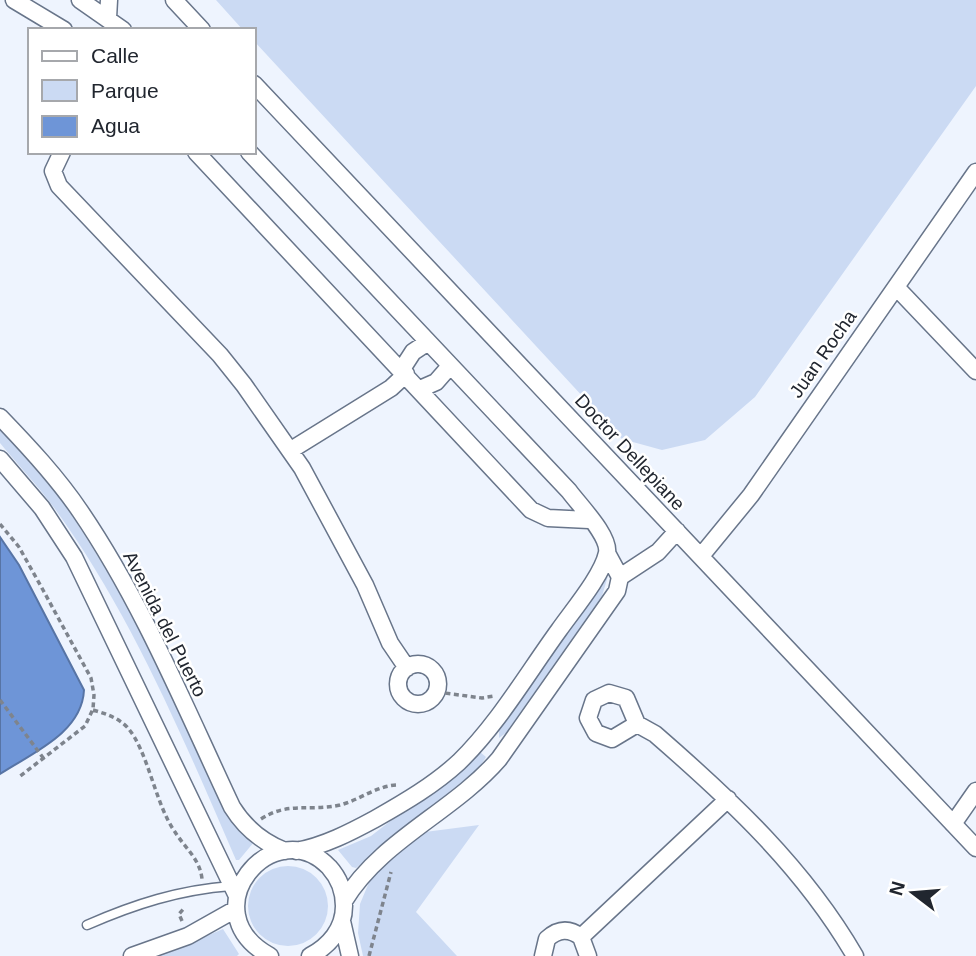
<svg xmlns="http://www.w3.org/2000/svg" width="976" height="956" font-family="Helvetica,sans-serif">
  <rect width="100%" height="100%" fill="#eef4fe"/>
  <path fill="#cbdaf3" d="M216,0h760v86l-221,311 -50,43 -43,10 -40,-11 -368,-398v-11h-11z
    M0,429l63,72 41,65 44,78 71,155 13,21 22,22 -15,18h-3c-52,-120 -104,-245 -181,-351 -17,-23 -37,-44 -55,-66z
    M608,576l-6,20 -95,136 -8,6v-9z
    M480,752l6,5 -7,11 -123,100 -4,-1 -14,-17 33,-14z
    M479,825l-63,87 41,44h-94l-5,-23 2,-29 12,-29 53,-43z
    M248 906a40 40 0 1 1 80 0a40 40 0 1 1-80 0Z
    M223,929l16,25 -2,2h-78z"/>
  <path fill="#6e95d7" stroke="#5774a5" stroke-width="2" d="M0,537l19,28 65,125c-2,43 -52,63 -84,84z"/>
  <g fill="none" stroke-linecap="round" stroke-linejoin="round">
    <defs>
      <path id="lane" d="M87,925c48,-21 92,-35 144,-39"/>
      <path id="street" d="M14,0l50,30
        M80,0l43,30
        M174,0l28,30
        M108,18l1,-18
        M254,84l722,764
        M62,152l-9,19 6,15 161,169 24,30 58,83 63,117 25,58 17,25
        M196,152l335,358 17,8 41,2
        M249,152l320,339c11,15 41,45 38,62 -5,23 -34,57 -48,77 -32,44 -61,94 -100,132 -25,23 -54,40 -84,57 -24,13 -51,27 -79,32
        M896,287l80,84
        M402,369l11,-17 15,-10
        M420,389l16,-7 14,-16
        M0,417c28,29 57,60 80,94 62,91 105,196 152,296 13,21 30,35 53,44
        M291,450l100,-62 15,-14
        M0,459l42,49 32,49 163,339
        M701,556l50,-61 225,-323
        M620,577l38,-25 19,-21
        M398 684a20 20 0 1 1 40 0a20 20 0 1 1-40 0Z
        M609,693l17,5 11,26 -25,15 -16,-6 -8,-15 6,-18z
        M637,724l18,10c76,66 149,134 200,222
        M953,824l23,-33
        M344,901c37,-61 109,-89 155,-142l118,-168 3,-14 -13,-24
        M342,921l8,35
        M581,937l147,-138
        M132,956l56,-20 48,-27
        M270,956c-82,-45 4,-146 59,-89 10,11 15,24 15,39 0,23 -15,40 -34,50
        M543,956l4,-17c11,-10 22,-11 34,-2l7,19"/>
    </defs>
    <use href="#lane" stroke="#68758a" stroke-width="11"/>
    <use href="#street" stroke="#68758a" stroke-width="19"/>
    <path stroke="#7e848d" stroke-width="3.5" stroke-dasharray="5 3.5" stroke-linecap="butt" d="M0,524l19,23 24,43 48,88 3,17 -1,14 -8,17 -66,51
      M437,692l45,6 12,-2
      M0,700l44,59
      M93,710c13,4 24,7 34,17 21,23 28,77 48,105 10,16 25,27 27,47
      M261,819c28,-18 48,-7 79,-14 19,-5 37,-19 56,-20
      M182,921l-3,-7 6,-7
      M369,956l22,-84"/>
    <use href="#lane" stroke="#fff" stroke-width="8"/>
    <use href="#street" stroke="#fff" stroke-width="16"/>
  </g>
  <g text-anchor="middle" dominant-baseline="central" stroke-width="5" stroke-linejoin="round" paint-order="stroke">
    <g font-size="19" fill="#21262f" stroke="#fff">
      <text transform="translate(823 354) rotate(-55)">Juan Rocha</text>
      <text transform="translate(630 452) rotate(47)">Doctor Dellepiane</text>
      <text transform="translate(165 624) rotate(63)">Avenida del Puerto</text>
    </g>
  </g>
  <rect x="28" y="28" width="228" height="126" fill="#ffffff" stroke="#a6a8ac" stroke-width="2"/>
  <rect x="42" y="51" width="35" height="10" fill="#ffffff" stroke="#a6a8ac" stroke-width="2"/>
  <text x="91" y="63" font-size="21" fill="#21262f">Calle</text>
  <rect x="42" y="80" width="35" height="21" fill="#cbdaf3" stroke="#a6a8ac" stroke-width="2"/>
  <text x="91" y="98" font-size="21" fill="#21262f">Parque</text>
  <rect x="42" y="116" width="35" height="21" fill="#6e95d7" stroke="#a6a8ac" stroke-width="2"/>
  <text x="91" y="133" font-size="21" fill="#21262f">Agua</text>
  <g transform="translate(913 893) rotate(286)" stroke="#ffffff" stroke-width="5" paint-order="stroke">
  <path d="M0-5L12 26L0 18L-12 26Z" fill="#21262f"/>
  <text y="-10" font-size="19" font-weight="bold" text-anchor="middle" fill="#21262f">N</text>
  </g>
</svg>
